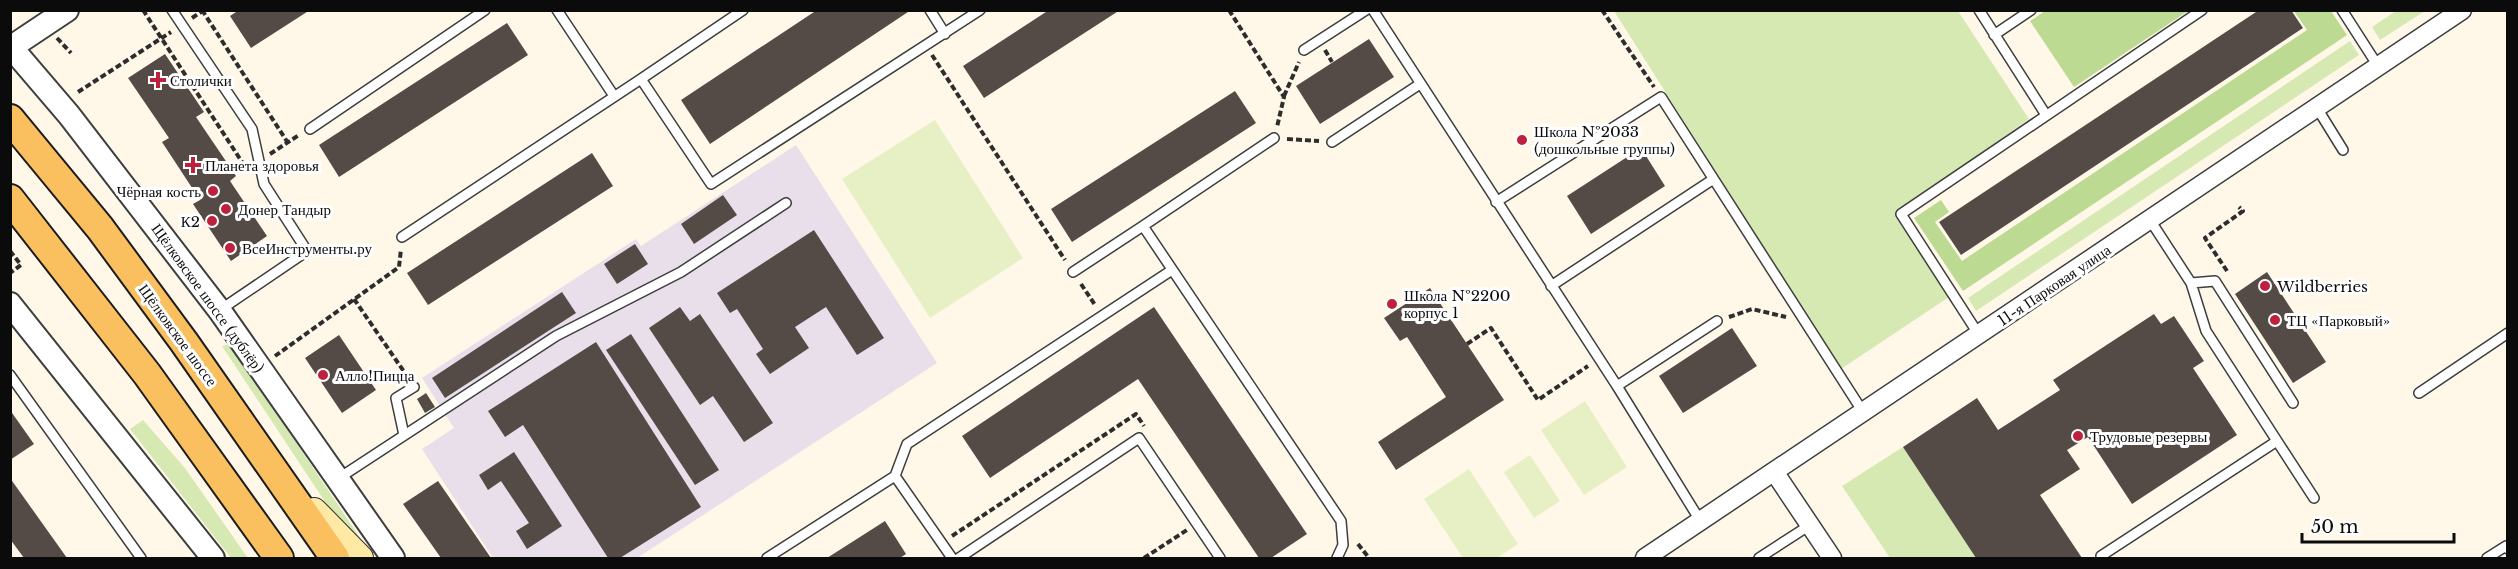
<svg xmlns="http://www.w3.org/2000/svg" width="2518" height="569" font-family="'Libre Baskerville',serif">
  <rect width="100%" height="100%" fill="#fff8e9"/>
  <path fill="#e8dfea" d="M796,145l141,218 -300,195h-144l-71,-109 32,-21 -32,-50 214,-139 5,7z"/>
  <path fill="#d6e9b3" d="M1614,11h344l71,108 -134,94 54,84 -108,72z
    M2396,11h29l-45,29 -8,-13z
    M2350,41l9,14 -383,256 -8,-13z
    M230,344l143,213 -11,-4 -17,-21 -123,-186z
    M143,420l42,48 63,90h-17l-101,-129z
    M1903,447l73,111h-86l-48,-72z"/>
  <path fill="#bcda92" d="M2045,11v-1l143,1 -114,76 -44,-66z
    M2294,11h37l16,24 -384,256 -49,-73 27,-18 8,12 -14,10 27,39 345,-231z"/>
  <path fill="#e7f0c5" d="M935,120l88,138 -93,60 -88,-139z
    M1585,401l42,66 -43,28 -43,-65z
    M1530,455l30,46 -26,17 -30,-46z
    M1469,469l49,75 -21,14h-34l-39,-59z"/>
  <path fill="#544b47" d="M239,10h71l-59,38 -21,-32z
    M817,10h94l-201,134 -29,-44z
    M1049,10h71l-136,88 -21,-32z
    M2259,10h32l12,18 -342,227 -22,-33z
    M507,23l21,32 -189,122 -20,-32z
    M1369,39l25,38 -74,47 -24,-38z
    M165,54l39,58 -8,5 40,59 -6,5 37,55 -36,25 -38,-57 7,-4 -38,-58 7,-4 -41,-60z
    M1235,91l21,32 -184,119 -21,-33z
    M1641,148l24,38 -74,48 -24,-38z
    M592,153l21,33 -185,119 -21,-32z
    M723,195l14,20 -43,29 -13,-20z
    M814,230l70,108 -27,17 -31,-48 -31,20 14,21 -39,26 -14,-20 7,-5 -26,-40 -7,4 -13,-20z
    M635,244l13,20 -31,20 -13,-20z
    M2267,272l59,90 -33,21 -58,-89z
    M1430,288l74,112 -108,70 -18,-28 68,-45 -39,-60 -7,4 -16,-23z
    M562,292l14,21 -131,85 -13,-20z
    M680,307l10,14 10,-7 73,109 -29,19 -31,-46 -13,9 -51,-77z
    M1154,307l153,227 -36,24h-12l-121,-179 -148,99 -28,-42z
    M2154,314l7,10 13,-8 30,45 -11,7 44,67 -105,69 -44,-67 -21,13 13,19 -40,26 42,63h-106l-73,-111 74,-49 21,32 62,-40 -7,-10z
    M1732,328l25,38 -74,47 -24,-37z
    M631,334l88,136 -24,15 -89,-135z
    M339,335l37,55 -34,23 -37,-55z
    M596,342l105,165 -81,51h-12l-85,-133 -18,12 -17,-26z
    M426,393l9,14 -10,6 -8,-14z
    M10,410l24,34 -24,16z
    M514,452l48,74 -35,23 -11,-18 13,-8 -28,-42 -13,9 -9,-15z
    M10,478l57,80h-43l-14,-19z
    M438,481l53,77h-50l-38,-54z
    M885,521l21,33 -6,4h-73z"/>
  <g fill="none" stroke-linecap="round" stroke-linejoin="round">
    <defs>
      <path id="service" d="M172,10l80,119 12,55 43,67 -87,59
        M557,10l57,86
        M930,10l15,24
        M1373,10l244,376 84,136
        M1979,10l67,105
        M2342,10l36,56
        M1994,35l37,-25
        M1304,50l62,-40
        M641,79l102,-69
        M2317,108l26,42
        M310,129l175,-119
        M1274,138l-131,88 198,295 2,24 -6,13
        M1332,142l88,-58
        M1496,202l165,-105 202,315
        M2150,220l41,63 24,-2 78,122
        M402,237l239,-158 70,105 269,-174
        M1073,272l70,-46
        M1551,286l161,-106
        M1979,335l-78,-121 301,-204
        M10,375l131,183
        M1617,386l100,-65
        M2419,393l89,-60
        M404,435l-8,-37 18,-11
        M2277,441l37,57
        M895,476l12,-32 265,-174
        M339,478l217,-142 125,-64 105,-69
        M767,558l128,-82 57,82
        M959,558l180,-120 81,120
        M1759,558l51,-33
        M2103,558l-2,-2 176,-115 -71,-110 -15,-48
        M2487,558l19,-12 2,3"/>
      <path id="minor" d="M1775,473l57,85
        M1645,558l817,-548"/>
      <path id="tertiary" d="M10,46l59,69 151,196 173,247
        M10,48l57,-38
        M10,304l203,254"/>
      <path id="secondary" d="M314,511l46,47"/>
      <path id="primary" d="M10,119l90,109 84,114 151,216
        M10,199l137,175 132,184"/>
    </defs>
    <use href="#service" stroke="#3e3e3e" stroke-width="12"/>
    <use href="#minor" stroke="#3e3e3e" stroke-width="21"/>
    <use href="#tertiary" stroke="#3e3e3e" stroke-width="26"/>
    <use href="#secondary" stroke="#2d2d2d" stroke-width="28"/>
    <use href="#primary" stroke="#1c1c1c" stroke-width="32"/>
    <path stroke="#2d2d2d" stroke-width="4" stroke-dasharray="6 3" stroke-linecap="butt" d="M143,10l101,155
      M202,10l86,133
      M1229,10l55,87 -7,30
      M1602,10l52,77
      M192,18l12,-8
      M57,38l14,15
      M1325,50l7,12
      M932,55l133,205
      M78,92l93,-60
      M1284,96l15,-34
      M1287,139l32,2
      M270,154l29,-19
      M10,251l11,14 -11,8
      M2227,271l-22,-33 38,-27 -4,-4
      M1081,284l14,21
      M354,299l53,77
      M1729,317l23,-8 34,8
      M1467,344l24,-16 47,72 50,-34
      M275,356l124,-89 2,-18
      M952,536l184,-122 8,12
      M1358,544l11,14
      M1144,558l43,-28"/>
    <use href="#service" stroke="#fff" stroke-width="9"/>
    <use href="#minor" stroke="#fff" stroke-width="18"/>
    <use href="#tertiary" stroke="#fff" stroke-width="22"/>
    <use href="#secondary" stroke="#ffe9a4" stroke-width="26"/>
    <use href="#primary" stroke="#fabf5e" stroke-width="28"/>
  </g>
  <g fill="#bc223e" stroke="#fff" stroke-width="2">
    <path d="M155 71h6v6h6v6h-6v6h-6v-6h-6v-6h6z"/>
    <circle cx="1522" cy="140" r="6"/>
    <path d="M190 156h6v6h6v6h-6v6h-6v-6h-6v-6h6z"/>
    <circle cx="213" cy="191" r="6"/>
    <circle cx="226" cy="209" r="6"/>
    <circle cx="212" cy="221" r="6"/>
    <circle cx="230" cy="248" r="6"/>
    <circle cx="2265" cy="286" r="6"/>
    <circle cx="1392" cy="304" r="6"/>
    <circle cx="2275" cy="320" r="6"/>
    <circle cx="323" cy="375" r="6"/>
    <circle cx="2078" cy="436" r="6"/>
  </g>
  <g text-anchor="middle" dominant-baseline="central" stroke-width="6" stroke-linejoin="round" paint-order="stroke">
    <g font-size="15" fill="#0b0b0b" stroke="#fff" text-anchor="start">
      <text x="170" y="80">Столички</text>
      <text x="1534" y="131">Школа №2033<tspan x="1534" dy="17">(дошкольные группы)</tspan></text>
      <text x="205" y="165">Планета здоровья</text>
      <text x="201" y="191" text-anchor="end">Чёрная кость</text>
      <text x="238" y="209">Донер Тандыр</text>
      <text x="200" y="221" text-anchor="end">К2</text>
      <text x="242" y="248">ВсеИнструменты.ру</text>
      <text x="2277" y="286">Wildberries</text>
      <text x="1404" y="295">Школа №2200<tspan x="1404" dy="17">корпус 1</tspan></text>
      <text x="2287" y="320">ТЦ «Парковый»</text>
      <text x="335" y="375">Алло!Пицца</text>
      <text x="2090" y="436">Трудовые резервы</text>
    </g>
    <g font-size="15" fill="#0b0b0b" stroke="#fff">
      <text transform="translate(2054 285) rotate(-34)">11-я Парковая улица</text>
      <text transform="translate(208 298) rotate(54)">Щёлковское шоссе (дублёр)</text>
      <text transform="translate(178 335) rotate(54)">Щёлковское шоссе</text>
    </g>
  </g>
  <rect width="2518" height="569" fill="none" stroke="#0b0b0b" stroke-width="24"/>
  <path d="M2302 533v9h152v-9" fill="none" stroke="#0b0b0b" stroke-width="3"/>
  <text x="2311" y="533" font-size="18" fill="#0b0b0b" stroke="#ffffff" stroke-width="4.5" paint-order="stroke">50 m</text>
</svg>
